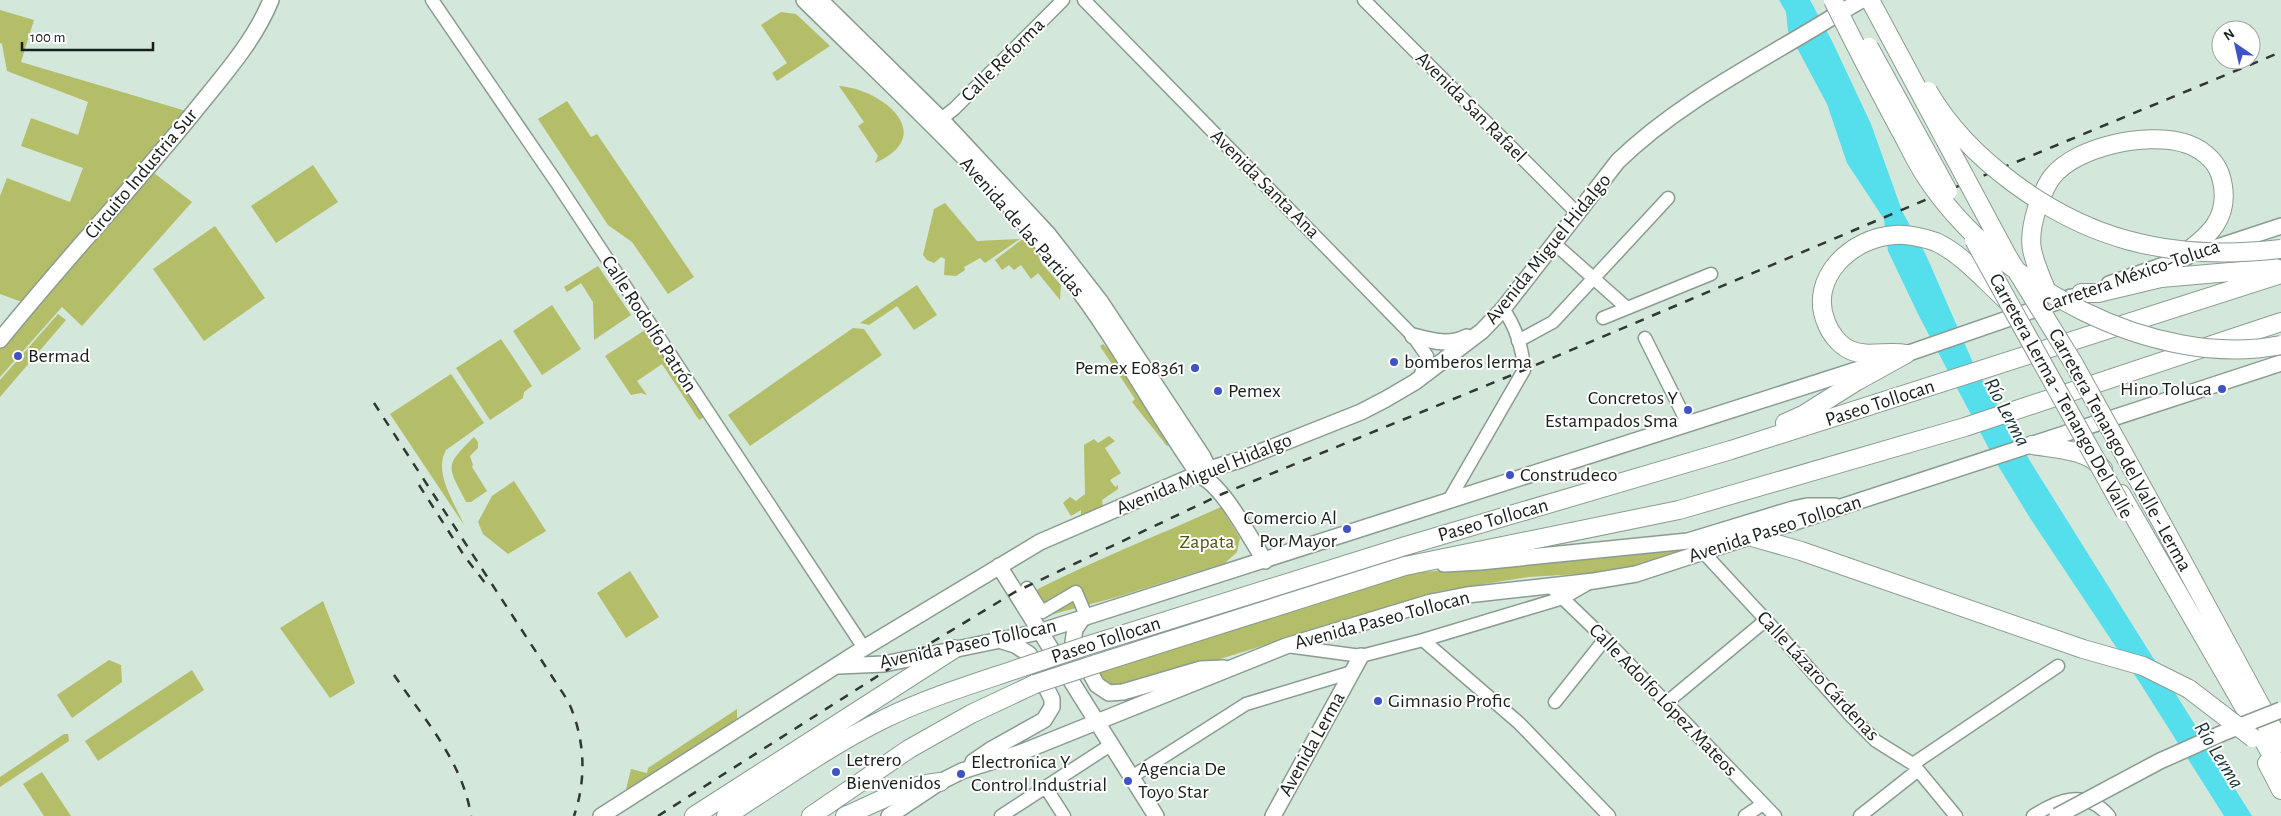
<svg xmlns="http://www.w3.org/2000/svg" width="2281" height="816" font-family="'Alegreya Sans',sans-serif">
  <rect width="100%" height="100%" fill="#d3e7db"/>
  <path fill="#b4bd67" d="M0,10l34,10 -13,42 165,49 -164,191 -22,-8v-98l7,-18 63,24 13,-34 -62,-22 10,-28 47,17 10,-33 -81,-31 -5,-27 -2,-1z
    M781,12l15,2 34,32 -53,35 -5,-8 15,-10 -26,-38z
    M839,86c43,3 100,49 36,77l3,-7 -20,-30 6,-4z
    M567,101l24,36 6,-3 97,143 -26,17 -36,-52 -24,-17 -70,-106z
    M313,165l25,37 -62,41 -25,-37z
    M154,173l38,29 -110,124 -20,-19 -62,70v-29z
    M945,203l32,38 43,-2 -35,24 -5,-5 -16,9 1,3 -9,6 -12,-1 1,-16 -4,-2 -7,6 -7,-3 -4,-5 11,-46z
    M215,226l50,72 -61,43 -51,-72z
    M1024,238l9,7 9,19 19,21 -1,15 -22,-27 -7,6 -10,-14 -7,5 -5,-5 -7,5 -7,-10z
    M598,266l33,49 -37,25 -1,-38 -12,-19 -14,9 -3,-5z
    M917,285l20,30 -23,15 -17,-24 -28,19 -9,-2z
    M552,305l29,44 -39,26 -29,-44z
    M58,314l8,6 -66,77v-17z
    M853,328l11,1 18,26 -132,91 -22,-31z
    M645,330l59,87 -5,3 -37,-56 -25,17 10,14 -6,-2 -10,2 -26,-39z
    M501,339l31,47 -8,6 -1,6 -33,22 -34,-52z
    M1103,344l24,24 47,74 -7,4 -35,-44 3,-3 -35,-53z
    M451,374l33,49 -38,27c-13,23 9,53 18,75l-74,-111z
    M1109,436l6,5 -10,7 16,25 -11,7 5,7 3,-2v4l-16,11 1,7 -22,9v-6l-10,6 -8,-13 7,-6 6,4 9,-7 -1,-49 10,-6 4,4z
    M474,437l4,5v6l-8,8 3,9 -1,2 15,24 -16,11h-5c-19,-37 -22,-35 8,-65z
    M514,481l32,50 -38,23 -25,-20 -5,-12 14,-26z
    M1221,507l19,31 -3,14 -12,11 -108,34 -67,18 -2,1 -18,-23c62,-32 127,-57 191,-86z
    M1672,547h27l-71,24 -100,6 -93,15 -314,98 -16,-5 -7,-12 307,-100 123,-8z
    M630,571l29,46 -33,21 -29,-45z
    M323,601l32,82 -25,15 -50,-70z
    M109,660l12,5 1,17 -50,36 -15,-23z
    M192,670l12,20 -106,71 -13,-20z
    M737,709v12l-112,73 6,-25 16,4 1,-5z
    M64,734h4l1,7 -69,46v-10z
    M42,772l29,44h-27l-21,-32z"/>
  <path fill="#55deeb" d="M1779,0h31l22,41 39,83 31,87 24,44 48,110 56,96 222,355h-28l-84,-133 -110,-165 -33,-54 -78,-148 -31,-65 -4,-32 -37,-56 -20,-59 -39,-73 -2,-19z"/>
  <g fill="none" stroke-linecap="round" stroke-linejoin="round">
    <defs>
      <path id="minor" d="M432,0l125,183 307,465
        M1084,0l329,336 14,20 -7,21
        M1364,0l214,214
        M941,119l13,-10 109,-109
        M1555,244l72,64
        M1603,318l108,-44
        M1645,338l43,86
        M1518,341l35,-19 115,-124
        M1449,500l75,-130c-1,-21 -9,-45 -21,-61
        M1703,552l63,68 86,97 24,24 37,23 43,52
        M1549,585l56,54 170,177
        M1027,588l15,24 34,-20 11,26
        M1423,640l96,83 90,93
        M1287,646l74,10 62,-16 140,-42 26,-15
        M1555,702l50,-63
        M1666,703l100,-83
        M1913,764l145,-98
        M1130,778l116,-74 106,-32
        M1046,788l18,28
        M1001,816l111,-72
        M1745,816l18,-12
        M1860,816l57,-45
        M2033,816c26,-17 53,-27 76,0"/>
      <path id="major" d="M804,0c91,90 188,177 266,279 48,62 84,132 129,196 25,11 50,62 66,86
        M820,0l121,119 107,115 52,67 103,156 6,12 -2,9
        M2208,250l73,-24
        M2109,284l78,-27
        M1413,336c19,5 36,10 54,1
        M0,340c63,-78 131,-150 194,-228 28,-35 60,-70 77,-112
        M1444,564l36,-2 208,-21 105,-32 14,-3h28
        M999,566l157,250
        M1082,619l-7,10 -2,13 24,43 12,8 14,-1 78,-23 23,-1
        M839,666l45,-2 155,-32 867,-278 165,-57
        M973,762l19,-13 52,-29 8,-13v-8l-23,-45 -14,-9 -13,-4
        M601,816l263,-168 176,-106 169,-73 31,-9 121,-48 25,-13 29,-17 67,-51 21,-22 115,-148c64,-62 146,-101 221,-148
        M889,816l51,-34 22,-11 60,-19 264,-106 145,-44 36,-7 127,-14 42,-7 645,-211
        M1273,816l88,-160"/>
      <path id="highway" d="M2037,208c4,-10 8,-22 15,-31 24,-31 95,-45 132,-34 15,4 31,16 36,31 14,43 -12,64 -45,86
        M2081,293h17l63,-15 115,-10
        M1906,354c-18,-4 -39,4 -56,-4 -11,-5 -20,-17 -24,-28 -18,-44 26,-85 69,-87 12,-1 29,3 41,7 26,12 49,39 70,58
        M1785,423l18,-8 54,-34 49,-27
        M2032,445c23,4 56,4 71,24
        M2121,494l160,277
        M2146,494l135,249
        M1752,537l49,14 282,98 60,17 46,23
        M1086,646l316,-99 329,-97 550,-176
        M1096,664l309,-98 274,-56 286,-83 316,-105
        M2267,763l14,27
        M694,816l260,-167
        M726,816c52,-33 103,-70 158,-97 45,-22 92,-36 139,-52
        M811,816l98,-67 62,-35 64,-30
        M845,816c31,-13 61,-31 95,-34"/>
    </defs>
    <use href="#minor" stroke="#8a9c91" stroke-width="15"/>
    <use href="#major" stroke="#8a9c91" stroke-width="18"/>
    <use href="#highway" stroke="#8a9c91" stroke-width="20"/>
    <use href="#minor" stroke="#fff" stroke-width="12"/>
    <use href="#major" stroke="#fff" stroke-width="15"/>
    <use href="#highway" stroke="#fff" stroke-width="18"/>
    <path stroke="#2f3832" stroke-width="2.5" stroke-dasharray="9 9" stroke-linecap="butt" d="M374,403l194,298c17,37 19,77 6,115
      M419,485l46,72 24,31
      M394,675c30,44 69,87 77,141
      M658,816l248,-158 109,-66 207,-98 302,-124 432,-183 325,-135"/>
    <defs>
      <path id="major-bridge" d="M1839,13l23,-13
        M2057,816l103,-55 65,-29 56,-22"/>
      <path id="highway-bridge" d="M1833,0c21,43 43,85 66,128 9,16 17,34 27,49 70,107 227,193 355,168
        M1870,0l138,257 66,107 72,130
        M1869,47l79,144
        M1928,91c39,68 123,128 199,149 50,14 103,15 154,9
        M2037,208c-12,39 -4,48 10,84
        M1974,240l151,272
        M1023,667l63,-21
        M1035,684l61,-20
        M2189,689l64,49"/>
    </defs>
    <use href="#major-bridge" stroke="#8a9c91" stroke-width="18" stroke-linecap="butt"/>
    <use href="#highway-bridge" stroke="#8a9c91" stroke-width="20" stroke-linecap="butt"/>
    <use href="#major-bridge" stroke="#fff" stroke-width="15"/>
    <use href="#highway-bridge" stroke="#fff" stroke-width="18"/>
  </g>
  <g fill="#3f53c6" stroke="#fff" stroke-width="2">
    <circle cx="18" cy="356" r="5"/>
    <circle cx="1394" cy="362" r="5"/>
    <circle cx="1195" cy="368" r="5"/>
    <circle cx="2222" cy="389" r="5"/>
    <circle cx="1218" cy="391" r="5"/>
    <circle cx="1688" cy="410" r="5"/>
    <circle cx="1510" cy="475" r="5"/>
    <circle cx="1347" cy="529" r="5"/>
    <circle cx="1378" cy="701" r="5"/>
    <circle cx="836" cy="772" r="5"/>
    <circle cx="961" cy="774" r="5"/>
    <circle cx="1128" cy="781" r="5"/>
  </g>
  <g text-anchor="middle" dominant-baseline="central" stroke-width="4" stroke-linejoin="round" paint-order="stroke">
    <g font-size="20" fill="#171f1a" stroke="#fff">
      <text transform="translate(1003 60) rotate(-45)">Calle Reforma</text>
      <text transform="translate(1471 107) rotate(45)">Avenida San Rafael</text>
      <text transform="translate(141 174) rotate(-50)">Circuito Industria Sur</text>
      <text transform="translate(1265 184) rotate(45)">Avenida Santa Ana</text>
      <text transform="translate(1022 227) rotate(49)">Avenida de las Partidas</text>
      <text transform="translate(1548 249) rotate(-51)">Avenida Miguel Hidalgo</text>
      <text transform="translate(2131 276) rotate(-19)">Carretera México-Toluca</text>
      <text transform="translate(649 324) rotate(57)">Calle Rodolfo Patrón</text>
      <text transform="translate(2061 396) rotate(61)">Carretera Lerma - Tenango Del Valle</text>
      <text transform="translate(1880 403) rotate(-18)">Paseo Tollocan</text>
      <text transform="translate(2120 450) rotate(61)">Carretera Tenango del Valle - Lerma</text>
      <text transform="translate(1204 474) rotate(-22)">Avenida Miguel Hidalgo</text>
      <text transform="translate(1493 520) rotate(-16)">Paseo Tollocan</text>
      <text transform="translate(1775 529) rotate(-18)">Avenida Paseo Tollocan</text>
      <text transform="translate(1382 620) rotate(-15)">Avenida Paseo Tollocan</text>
      <text transform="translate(1106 640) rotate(-18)">Paseo Tollocan</text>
      <text transform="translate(968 644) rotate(-12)">Avenida Paseo Tollocan</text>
      <text transform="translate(1818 676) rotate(47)">Calle Lázaro Cárdenas</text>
      <text transform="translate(1663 700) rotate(46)">Calle Adolfo López Mateos</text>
      <text transform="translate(1312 744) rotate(-61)">Avenida Lerma</text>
    </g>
    <g font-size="20" fill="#171f1a" stroke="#fff" text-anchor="start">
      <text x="28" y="356">Bermad</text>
      <text x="1404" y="362">bomberos lerma</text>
      <text x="1185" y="368" text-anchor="end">Pemex E08361</text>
      <text x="2212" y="389" text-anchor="end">Hino Toluca</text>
      <text x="1228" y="391">Pemex</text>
      <text x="1678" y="398" text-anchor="end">Concretos Y<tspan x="1678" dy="23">Estampados Sma</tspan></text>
      <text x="1520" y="475">Construdeco</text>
      <text x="1337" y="518" text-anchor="end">Comercio Al<tspan x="1337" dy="23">Por Mayor</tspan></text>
      <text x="1388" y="701">Gimnasio Profic</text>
      <text x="846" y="760">Letrero<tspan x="846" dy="23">Bienvenidos</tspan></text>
      <text x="971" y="762">Electronica Y<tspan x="971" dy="23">Control Industrial</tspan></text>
      <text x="1138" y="769">Agencia De<tspan x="1138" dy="23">Toyo Star</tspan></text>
    </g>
    <g font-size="20" fill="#505610" stroke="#fff">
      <text x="1207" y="542">Zapata</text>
    </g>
    <g font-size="21" font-style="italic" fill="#193133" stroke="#fff">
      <text transform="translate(2007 412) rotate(62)">Río Lerma</text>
      <text transform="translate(2219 755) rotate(58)">Río Lerma</text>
    </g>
  </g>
  <g transform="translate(2236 45) rotate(326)"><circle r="24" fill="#ffffff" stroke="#a2a5a3"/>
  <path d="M0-4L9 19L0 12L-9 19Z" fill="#3f53c6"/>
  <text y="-8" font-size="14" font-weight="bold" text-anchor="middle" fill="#171f1a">N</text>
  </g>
  <path d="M22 42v8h131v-8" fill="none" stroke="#171f1a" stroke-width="2.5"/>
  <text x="30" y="42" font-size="15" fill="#171f1a" stroke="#ffffff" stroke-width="4" paint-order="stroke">100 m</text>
</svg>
